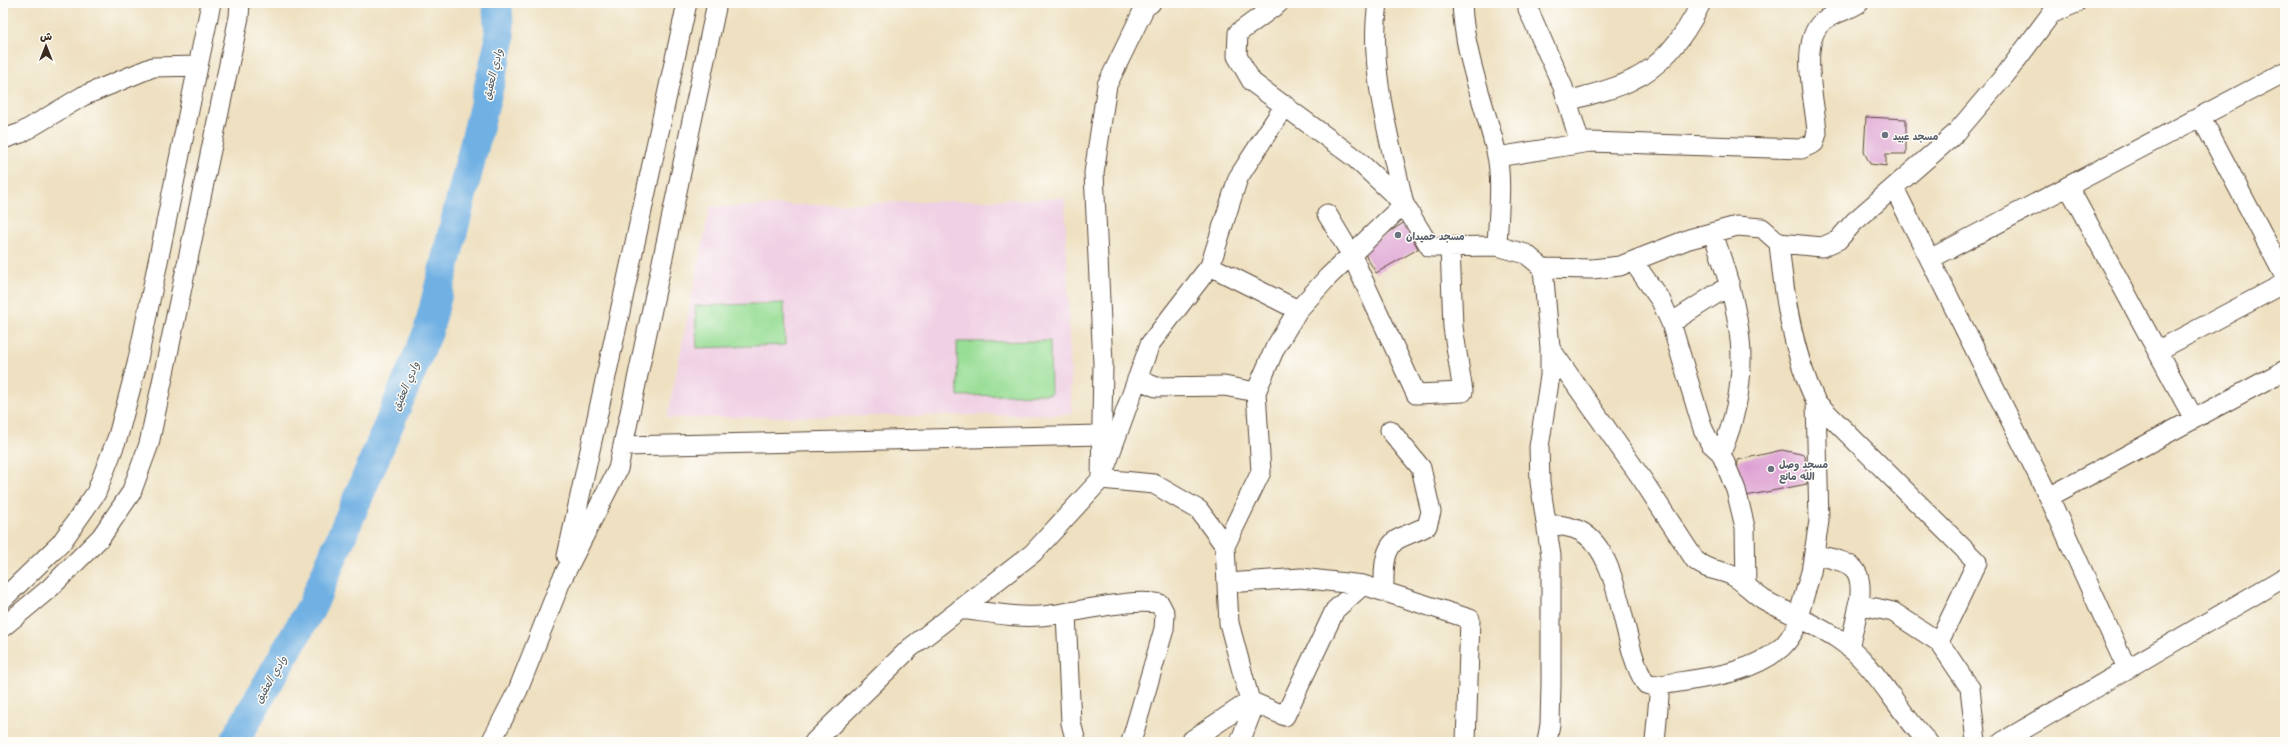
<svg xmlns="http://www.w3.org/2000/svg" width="2288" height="745" font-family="'Playpen Sans','Playpen Sans Arabic',sans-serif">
  <rect width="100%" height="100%" fill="#fdfcf7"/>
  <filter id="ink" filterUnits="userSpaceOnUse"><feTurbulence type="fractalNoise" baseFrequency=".025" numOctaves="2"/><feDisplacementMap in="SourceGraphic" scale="8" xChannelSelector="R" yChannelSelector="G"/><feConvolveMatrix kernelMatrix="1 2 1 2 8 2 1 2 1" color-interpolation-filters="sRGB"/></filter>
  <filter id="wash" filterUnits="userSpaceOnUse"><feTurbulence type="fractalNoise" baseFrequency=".012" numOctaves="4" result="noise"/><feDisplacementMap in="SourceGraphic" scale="16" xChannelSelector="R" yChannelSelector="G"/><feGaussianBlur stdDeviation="0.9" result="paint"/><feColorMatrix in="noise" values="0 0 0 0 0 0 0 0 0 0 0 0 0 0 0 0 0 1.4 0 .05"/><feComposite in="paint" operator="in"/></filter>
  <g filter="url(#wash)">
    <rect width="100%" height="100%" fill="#eee0c0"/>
    <path fill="#f0d0e4" d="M1065,198l7,216 -405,4 43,-211z"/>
    <path fill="#99de96" stroke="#6a845a" d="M784,303l1,42 -88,3 -2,-42z
      M1050,341l1,53 -93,2 -1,-54z"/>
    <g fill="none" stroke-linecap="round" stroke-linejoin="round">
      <path stroke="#6fb0e3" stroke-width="30" d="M234,742l78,-136 116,-274 72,-291 -3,-38"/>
    </g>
    <g id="blocks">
      <path fill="#dd9fd2" d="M1866,117l40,2v35h-20v12l-16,-2 -6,-12z
        M1405,222l13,27 -42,24 -14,-24z
        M1782,450l23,5 2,29 -61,12 -9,-18 1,-18z"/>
    </g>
  </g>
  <g filter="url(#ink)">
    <use href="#blocks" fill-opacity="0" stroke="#564536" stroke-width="1"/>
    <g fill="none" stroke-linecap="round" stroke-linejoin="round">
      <defs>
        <path id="street" d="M1279,3l-41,30 -1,23 15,26 103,76 49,46 26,43 67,-1 29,8 17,14 49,1 28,-3 69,-27 48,-13 25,2 17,15c5,53 14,111 37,159l161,160 -38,80 31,46 6,54
          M1462,3c2,52 22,99 34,148 7,28 2,66 1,95
          M1528,9l35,78 17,56
          M1567,101c22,-6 46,-11 65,-21 32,-15 54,-46 69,-77
          M1285,105l-47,73 -28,88 -60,78 -49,135 53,5 45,26 26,36 4,77 21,78 35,15 50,-106 28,-25
          M2201,117l84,160
          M3,139l18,-6 62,-37 70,-29 45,-1
          M1497,157l93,-15 211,7 13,-6 3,-10c-1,-29 -21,-96 9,-114 11,-7 23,-9 33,-16
          M2068,186l126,233
          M1894,188l155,309 78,172
          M1327,214l24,40 65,140 47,-2 -10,-65 -3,-81
          M1713,233c27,80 43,138 8,220l15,37 9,37 1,59
          M1779,243l43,4 16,-7 16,-18 101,-88 51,-60 45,-60 25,-11
          M1930,259l355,-187
          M1633,261l28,40 10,22 32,106 7,14 11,10
          M1210,266l88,44
          M1543,268l7,80v28l-11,71 1,35 11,74v128l-1,40 -3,18
          M1671,323l59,-38
          M1550,348l92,131 53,81c14,12 22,8 36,15 13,6 22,19 35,26 24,13 49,23 72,38 39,26 58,71 90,103
          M2157,351l128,-68
          M1137,379l19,8 68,-1 32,6
          M623,446l479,-11
          M2049,497l236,-127
          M1547,524c11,1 23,2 33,7 43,22 40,115 66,153l8,2c44,-8 93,-9 128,-39 8,-7 14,-20 19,-28
          M1225,546l36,-74 -5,-80 19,-44 23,-38 30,-33 76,-73c-14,-63 -36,-136 -26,-201
          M1814,554c12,4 28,5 38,13 18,14 1,61 -3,81
          M567,556l120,-553
          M1227,583l74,-5 62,7 107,34 -4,123
          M1384,592c0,-16 -2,-44 14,-53 10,-5 20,-8 29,-13l4,-14 -10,-44 -31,-38
          M3,599l58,-56 35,-50 22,-57 19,-72 74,-361
          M1858,604l35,8 46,30
          M960,609c26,3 55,9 80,7 33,-2 90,-19 120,-12l5,10 -1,15 -33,113
          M1066,613l5,110 5,19
          M1798,617l13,-45 8,-51 -3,-119
          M3,627l47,-39 51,-51 30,-44 18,-49 90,-427 1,-14
          M491,742l27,-52 43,-109 57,-112 99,-466
          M814,742l96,-94 123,-95 68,-74 2,-115 -9,-191 13,-88 38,-78 6,-4
          M1189,742l61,-41
          M1240,742l15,-39
          M1655,742l5,-57
          M2002,742l283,-165"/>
      </defs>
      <use href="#street" stroke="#564536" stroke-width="21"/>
      <use href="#street" stroke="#fff" stroke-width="19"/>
    </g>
  </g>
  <g fill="#6b7280" stroke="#fdfcf7" stroke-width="1.5">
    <circle cx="1885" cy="135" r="4"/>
    <circle cx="1398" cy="235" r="4"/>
    <circle cx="1771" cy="469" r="4"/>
  </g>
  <g text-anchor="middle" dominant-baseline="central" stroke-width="3" stroke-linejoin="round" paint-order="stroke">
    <g font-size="10" font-weight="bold" fill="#5b616d" stroke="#fdfcf7" text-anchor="start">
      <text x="1893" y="135">مسجد عبيد</text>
      <text x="1406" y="235">مسجد حميدان</text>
      <text x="1779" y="463">مسجد وصل<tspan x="1779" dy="12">الله مانع</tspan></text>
    </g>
    <g font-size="11" font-style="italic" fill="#4d5963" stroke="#fdfcf7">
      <text transform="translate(492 74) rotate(-76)">وادي العقيق</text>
      <text transform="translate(405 386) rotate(-67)">وادي العقيق</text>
      <text transform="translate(270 679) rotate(-60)">وادي العقيق</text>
    </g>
  </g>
  <rect width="2288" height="745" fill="none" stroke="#fdfcf7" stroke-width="16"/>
  <g transform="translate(46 46)" stroke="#fdfcf7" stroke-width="3" paint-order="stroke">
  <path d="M0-3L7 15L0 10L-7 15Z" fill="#3b2a1e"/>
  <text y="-6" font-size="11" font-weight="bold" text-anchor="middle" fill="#3b2a1e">ش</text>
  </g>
</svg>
